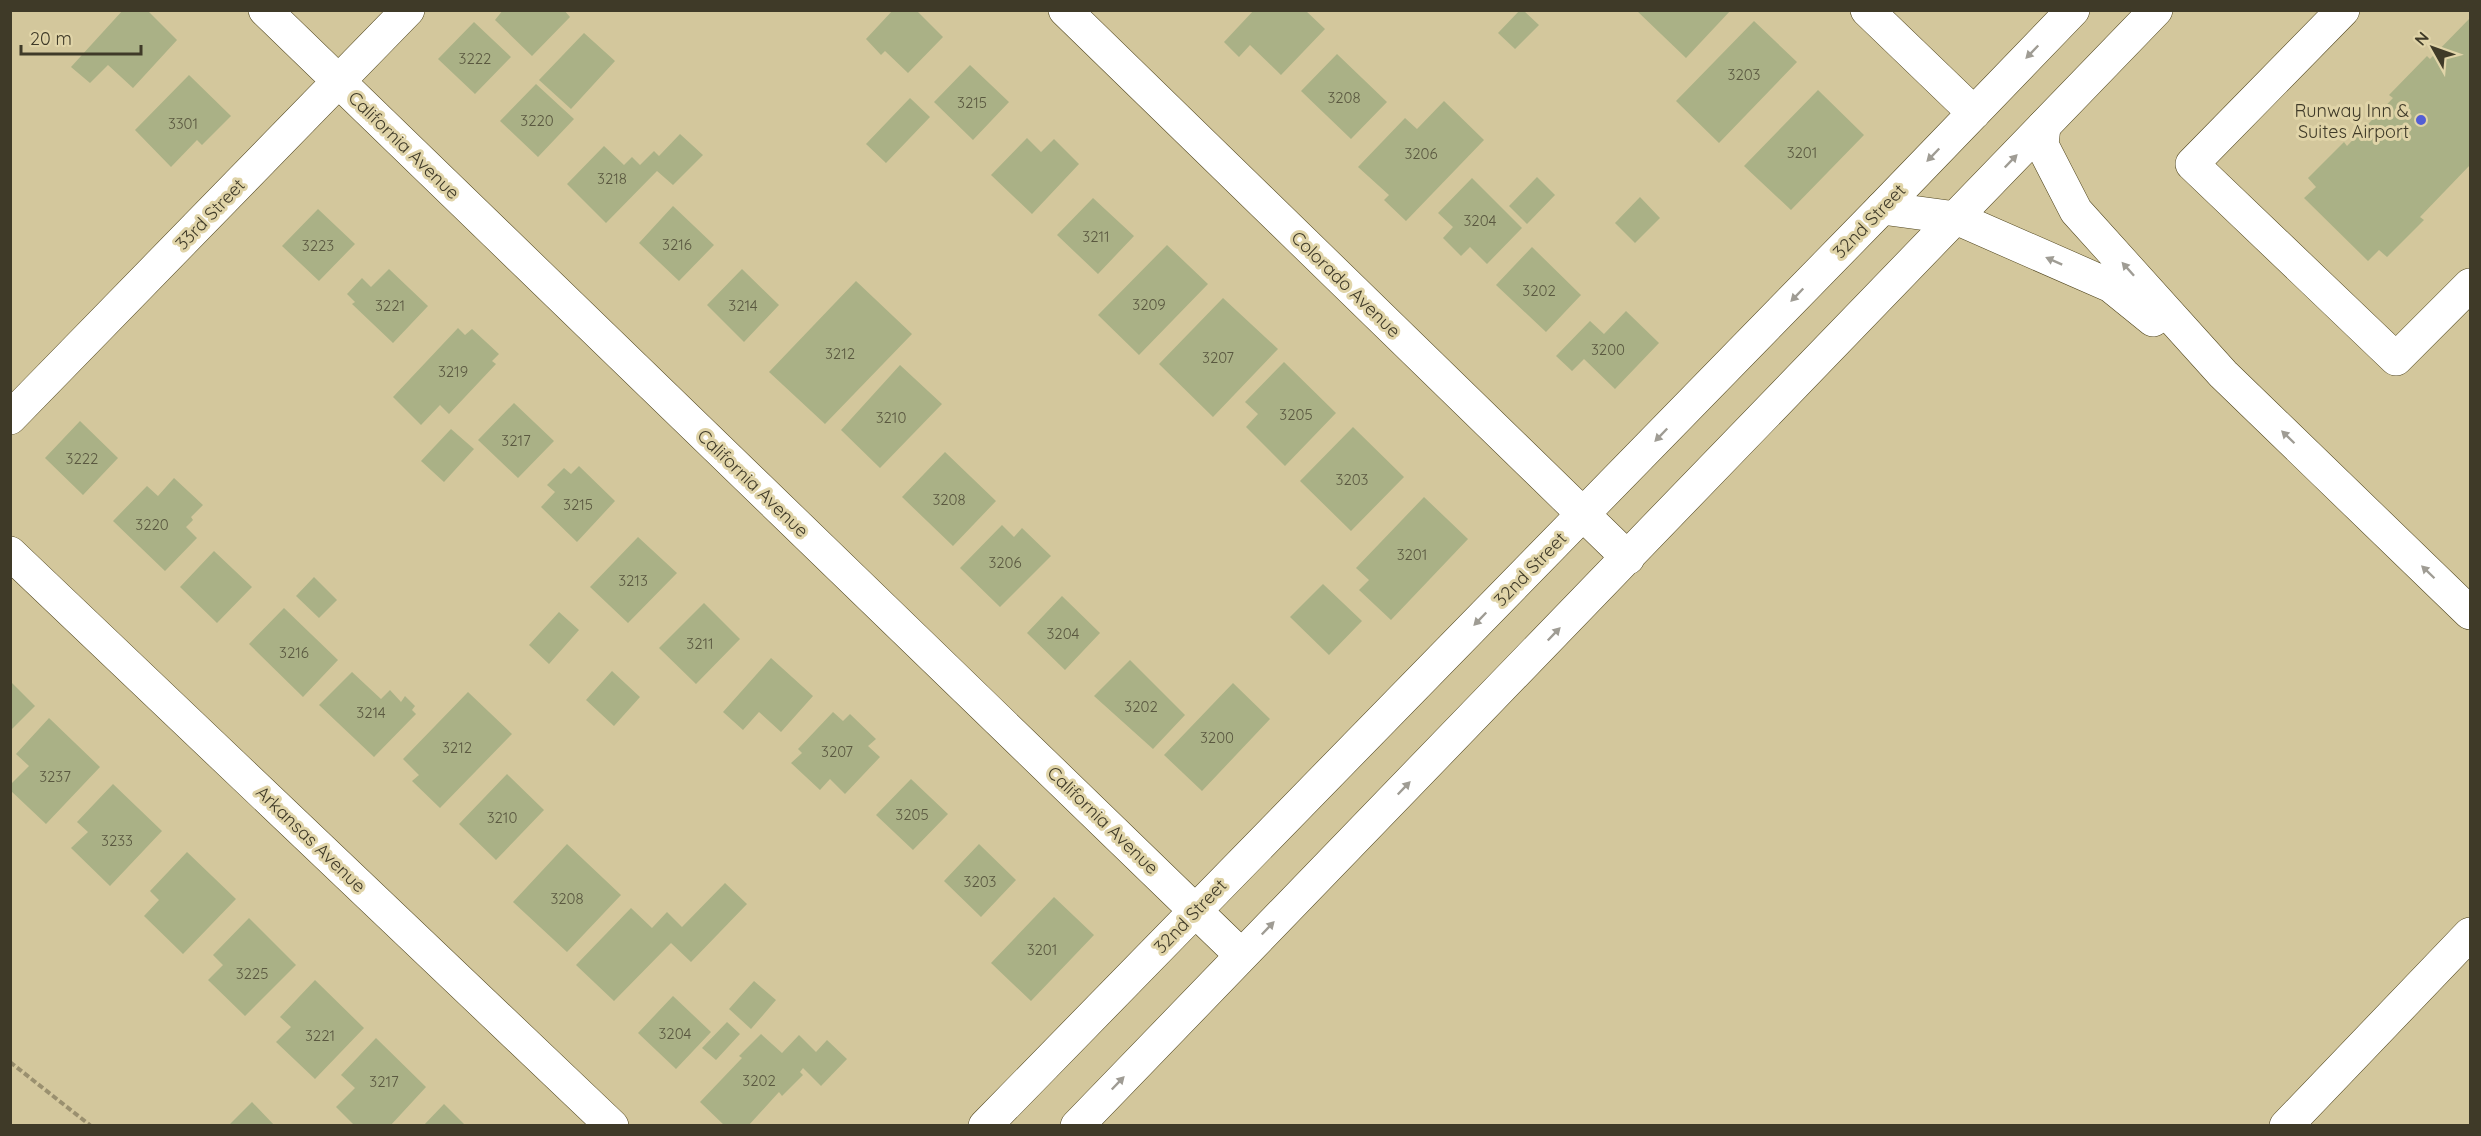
<svg xmlns="http://www.w3.org/2000/svg" width="2481" height="1136" font-family="Quicksand,sans-serif">
  <rect width="100%" height="100%" fill="#d3c79c"/>
  <path fill="#aab186" d="M123,10h24l30,30 -44,48 -25,-23 -18,18 -19,-16z
    M503,10h61l6,7 -38,39 -37,-36z
    M893,10h23l27,27 -35,36 -23,-22 -4,4 -15,-16z
    M1254,10h51l20,19 -44,46 -31,-30 -11,12 -15,-15z
    M1520,10h3l16,15 -24,24 -17,-16z
    M1636,10h95l-45,48z
    M2470,18v147l-50,52 4,3 -37,37 -8,-7 -11,11 -64,-63 12,-11 -8,-9 36,-36 3,4 46,-48 -4,-3 38,-39 3,3z
    M1754,21l43,41 -78,81 -43,-42z
    M474,22l37,35 -36,37 -37,-35z
    M584,33l31,28 -44,48 -32,-29z
    M1337,54l50,48 -36,37 -50,-48z
    M970,65l39,37 -36,38 -39,-38z
    M189,75l42,41 -29,29 -5,-5 -26,27 -36,-37z
    M536,84l38,35 -36,38 -38,-36z
    M1818,90l46,45 -73,75 -47,-44z
    M910,98l20,19 -44,46 -20,-19z
    M1444,101l40,39 -78,81 -22,-21 5,-5 -31,-28 47,-49 12,11z
    M680,134l23,21 -30,30 -16,-14 -51,52 -39,-39 37,-38 20,19 8,-8 8,8 14,-14 5,5z
    M1027,138l14,14 13,-13 25,25 -47,50 -41,-39z
    M1537,177l18,18 -28,29 -18,-18z
    M1472,178l50,50 -35,36 -17,-17 -9,9 -18,-18 10,-11 -15,-14z
    M1640,197l20,21 -25,25 -20,-20z
    M1093,198l41,38 -36,38 -41,-39z
    M673,206l41,39 -35,36 -40,-38z
    M318,209l37,35 -36,37 -37,-35z
    M1167,245l41,39 -69,71 -41,-40z
    M1532,247l49,48 -35,37 -50,-47z
    M389,269l39,37 -35,37 -41,-39 3,-2 -8,-8 15,-16 9,9z
    M742,269l37,36 -35,37 -37,-37z
    M856,281l56,53 -87,90 -56,-52z
    M1223,298l55,51 -65,68 -54,-53z
    M1626,311l33,32 -44,46 -31,-30 -12,12 -16,-15 34,-35 14,13z
    M458,328l7,7 7,-6 27,25 -7,7 4,3 -47,50 -9,-9 -19,20 -28,-28z
    M1284,362l52,51 -51,53 -39,-39 12,-13 -13,-12z
    M900,365l42,39 -62,64 -39,-38z
    M514,403l40,38 -36,37 -40,-38z
    M80,421l38,37 -35,37 -38,-37z
    M1353,427l51,50 -53,54 -51,-50z
    M451,429l23,20 -30,33 -23,-21z
    M945,452l51,49 -43,45 -51,-49z
    M579,466l36,35 -38,41 -36,-35 14,-15 -8,-7 17,-17 7,6z
    M174,478l29,27 -12,12 2,3 -7,7 11,11 -32,33 -52,-50 34,-35 11,10z
    M1424,497l44,42 -77,81 -32,-30 10,-10 -13,-12z
    M1002,525l12,12 8,-9 29,28 -51,51 -40,-39z
    M638,537l39,36 -49,50 -38,-36z
    M214,551l38,36 -35,36 -37,-36z
    M314,577l23,23 -18,18 -23,-22z
    M1323,584l39,37 -33,34 -39,-38z
    M1062,596l38,37 -35,37 -38,-37z
    M704,603l36,36 -44,45 -37,-36z
    M284,608l54,52 -35,37 -54,-53z
    M559,612l20,18 -30,34 -20,-19z
    M771,658l42,38 -32,36 -22,-20 -16,18 -20,-18z
    M1130,660l55,55 -32,34 -59,-53z
    M612,671l28,26 -26,29 -28,-26z
    M352,672l29,27 9,-9 11,12 4,-6 10,10 -3,4 4,4 -42,43 -55,-52z
    M10,681l25,25 -25,25z
    M1233,683l37,36 -68,72 -38,-36z
    M468,692l44,42 -72,74 -28,-27 7,-6 -16,-16z
    M833,712l10,9 7,-7 26,25 -8,7 12,11 -35,37 -15,-15 -10,11 -29,-27 11,-10 -4,-4z
    M49,718l51,49 -54,57 -36,-34v-5l19,-19 -13,-12z
    M507,774l37,36 -48,50 -37,-36z
    M911,779l37,35 -35,36 -37,-35z
    M113,784l49,47 -52,55 -39,-38 17,-16 -11,-10z
    M567,844l54,51 -54,57 -54,-50z
    M979,844l37,36 -35,37 -37,-36z
    M187,852l49,47 -53,55 -39,-38 15,-16 -9,-9z
    M725,883l22,21 -56,58 -20,-19 -57,58 -38,-36 55,-57 21,20 15,-16 15,15z
    M1054,897l40,38 -63,66 -40,-38z
    M249,918l47,47 -51,51 -37,-36 15,-15 -10,-10z
    M315,980l49,48 -49,51 -39,-37 15,-15 -11,-10z
    M754,981l22,19 -25,29 -22,-20z
    M673,996l38,36 -35,37 -38,-36z
    M727,1022l13,12 -24,26 -14,-12z
    M761,1034l21,19 17,-18 17,17 11,-12 20,19 -26,27 -18,-18 -3,4 3,3 -21,21 -3,-4 -31,34h-23l-25,-24 42,-44 -3,-2z
    M376,1038l50,49 -36,39h-35l-19,-19 19,-19 -14,-13z
    M252,1102l23,24h-47z
    M444,1104l22,22h-43z"/>
  <g fill="none" stroke-linecap="round" stroke-linejoin="round">
    <defs>
      <path id="minor" d="M265,10l976,945
        M1065,10l563,548
        M1867,10l107,103
        M2343,10l-151,154 204,195 74,-74
        M10,418l398,-408
        M10,553l602,573
        M985,1126l897,-918 191,-198
        M1077,1126l1079,-1116
        M2286,1126l184,-192"/>
      <path id="highway" d="M2044,126l-2,19 34,66 147,163 247,239
        M1882,208l74,10 155,68 42,34"/>
    </defs>
    <use href="#minor" stroke="#4f441c" stroke-width="34"/>
    <use href="#highway" stroke="#4f441c" stroke-width="34"/>
    <path stroke="#9a906f" stroke-width="4" stroke-dasharray="6 3" stroke-linecap="butt" d="M10,1062l81,64"/>
    <use href="#minor" stroke="#fff" stroke-width="33"/>
    <use href="#highway" stroke="#fff" stroke-width="33"/>
  </g>
  <defs><path id="oneway-solid" d="M-6-.8H1V-3.2L6.5 0L1 3.2V.8H-6Z" transform="scale(1.5)"/></defs>
  <g fill="#9f9c94">
    <use href="#oneway-solid" transform="translate(2032 52) rotate(134)"/>
    <use href="#oneway-solid" transform="translate(1933 155) rotate(134)"/>
    <use href="#oneway-solid" transform="translate(2011 161) rotate(-46)"/>
    <use href="#oneway-solid" transform="translate(2054 261) rotate(-156)"/>
    <use href="#oneway-solid" transform="translate(2128 269) rotate(-132)"/>
    <use href="#oneway-solid" transform="translate(1797 295) rotate(134)"/>
    <use href="#oneway-solid" transform="translate(1661 435) rotate(134)"/>
    <use href="#oneway-solid" transform="translate(2288 437) rotate(-136)"/>
    <use href="#oneway-solid" transform="translate(2428 572) rotate(-136)"/>
    <use href="#oneway-solid" transform="translate(1480 619) rotate(134)"/>
    <use href="#oneway-solid" transform="translate(1554 634) rotate(-46)"/>
    <use href="#oneway-solid" transform="translate(1404 788) rotate(-46)"/>
    <use href="#oneway-solid" transform="translate(1268 928) rotate(-46)"/>
    <use href="#oneway-solid" transform="translate(1118 1083) rotate(-46)"/>
  </g>
  <circle fill="#535ed5" stroke="#e0d4a8" stroke-width="2" cx="2421" cy="120" r="6"/>
  <g text-anchor="middle" dominant-baseline="central" stroke-width="6" stroke-linejoin="round" paint-order="stroke">
    <g font-size="15" fill="#5a5840">
      <text x="475" y="58">3222</text>
      <text x="1744" y="74">3203</text>
      <text x="1344" y="97">3208</text>
      <text x="972" y="102">3215</text>
      <text x="537" y="120">3220</text>
      <text x="183" y="123">3301</text>
      <text x="1802" y="152">3201</text>
      <text x="1421" y="153">3206</text>
      <text x="612" y="178">3218</text>
      <text x="1480" y="220">3204</text>
      <text x="1096" y="236">3211</text>
      <text x="677" y="244">3216</text>
      <text x="318" y="245">3223</text>
      <text x="1539" y="290">3202</text>
      <text x="1149" y="304">3209</text>
      <text x="390" y="305">3221</text>
      <text x="743" y="305">3214</text>
      <text x="1608" y="349">3200</text>
      <text x="840" y="353">3212</text>
      <text x="1218" y="357">3207</text>
      <text x="453" y="371">3219</text>
      <text x="1296" y="414">3205</text>
      <text x="891" y="417">3210</text>
      <text x="516" y="440">3217</text>
      <text x="82" y="458">3222</text>
      <text x="1352" y="479">3203</text>
      <text x="949" y="499">3208</text>
      <text x="578" y="504">3215</text>
      <text x="152" y="524">3220</text>
      <text x="1412" y="554">3201</text>
      <text x="1005" y="562">3206</text>
      <text x="633" y="580">3213</text>
      <text x="1063" y="633">3204</text>
      <text x="700" y="643">3211</text>
      <text x="294" y="652">3216</text>
      <text x="1141" y="706">3202</text>
      <text x="371" y="712">3214</text>
      <text x="1217" y="737">3200</text>
      <text x="457" y="747">3212</text>
      <text x="837" y="751">3207</text>
      <text x="55" y="776">3237</text>
      <text x="912" y="814">3205</text>
      <text x="502" y="817">3210</text>
      <text x="117" y="840">3233</text>
      <text x="980" y="881">3203</text>
      <text x="567" y="898">3208</text>
      <text x="1042" y="949">3201</text>
      <text x="252" y="973">3225</text>
      <text x="675" y="1033">3204</text>
      <text x="320" y="1035">3221</text>
      <text x="759" y="1080">3202</text>
      <text x="384" y="1081">3217</text>
    </g>
    <g font-size="18" fill="#3f3a28" stroke="#e0d4a8" text-anchor="end">
      <text x="2409" y="110">Runway Inn &amp;<tspan x="2409" dy="21">Suites Airport</tspan></text>
    </g>
    <g font-size="18" fill="#3f3a28" stroke="#e0d4a8">
      <text transform="translate(404 145) rotate(44)">California Avenue</text>
      <text transform="translate(210 214) rotate(-46)">33rd Street</text>
      <text transform="translate(1869 221) rotate(-46)">32nd Street</text>
      <text transform="translate(1346 284) rotate(44)">Colorado Avenue</text>
      <text transform="translate(753 483) rotate(44)">California Avenue</text>
      <text transform="translate(1530 569) rotate(-46)">32nd Street</text>
      <text transform="translate(1103 820) rotate(44)">California Avenue</text>
      <text transform="translate(311 839) rotate(44)">Arkansas Avenue</text>
      <text transform="translate(1190 916) rotate(-46)">32nd Street</text>
    </g>
  </g>
  <rect width="2481" height="1136" fill="none" stroke="#3f3a28" stroke-width="24"/>
  <g transform="translate(2433 48) rotate(310)" stroke="#e0d4a8" stroke-width="4.5" paint-order="stroke">
  <path d="M0-4.5L10 22L0 15L-10 22Z" fill="#3f3a28"/>
  <text y="-9" font-size="16" font-weight="bold" text-anchor="middle" fill="#3f3a28">N</text>
  </g>
  <path d="M21 45v9h120v-9" fill="none" stroke="#3f3a28" stroke-width="3"/>
  <text x="30" y="45" font-size="18" fill="#3f3a28" stroke="#e0d4a8" stroke-width="4.5" paint-order="stroke">20 m</text>
</svg>
